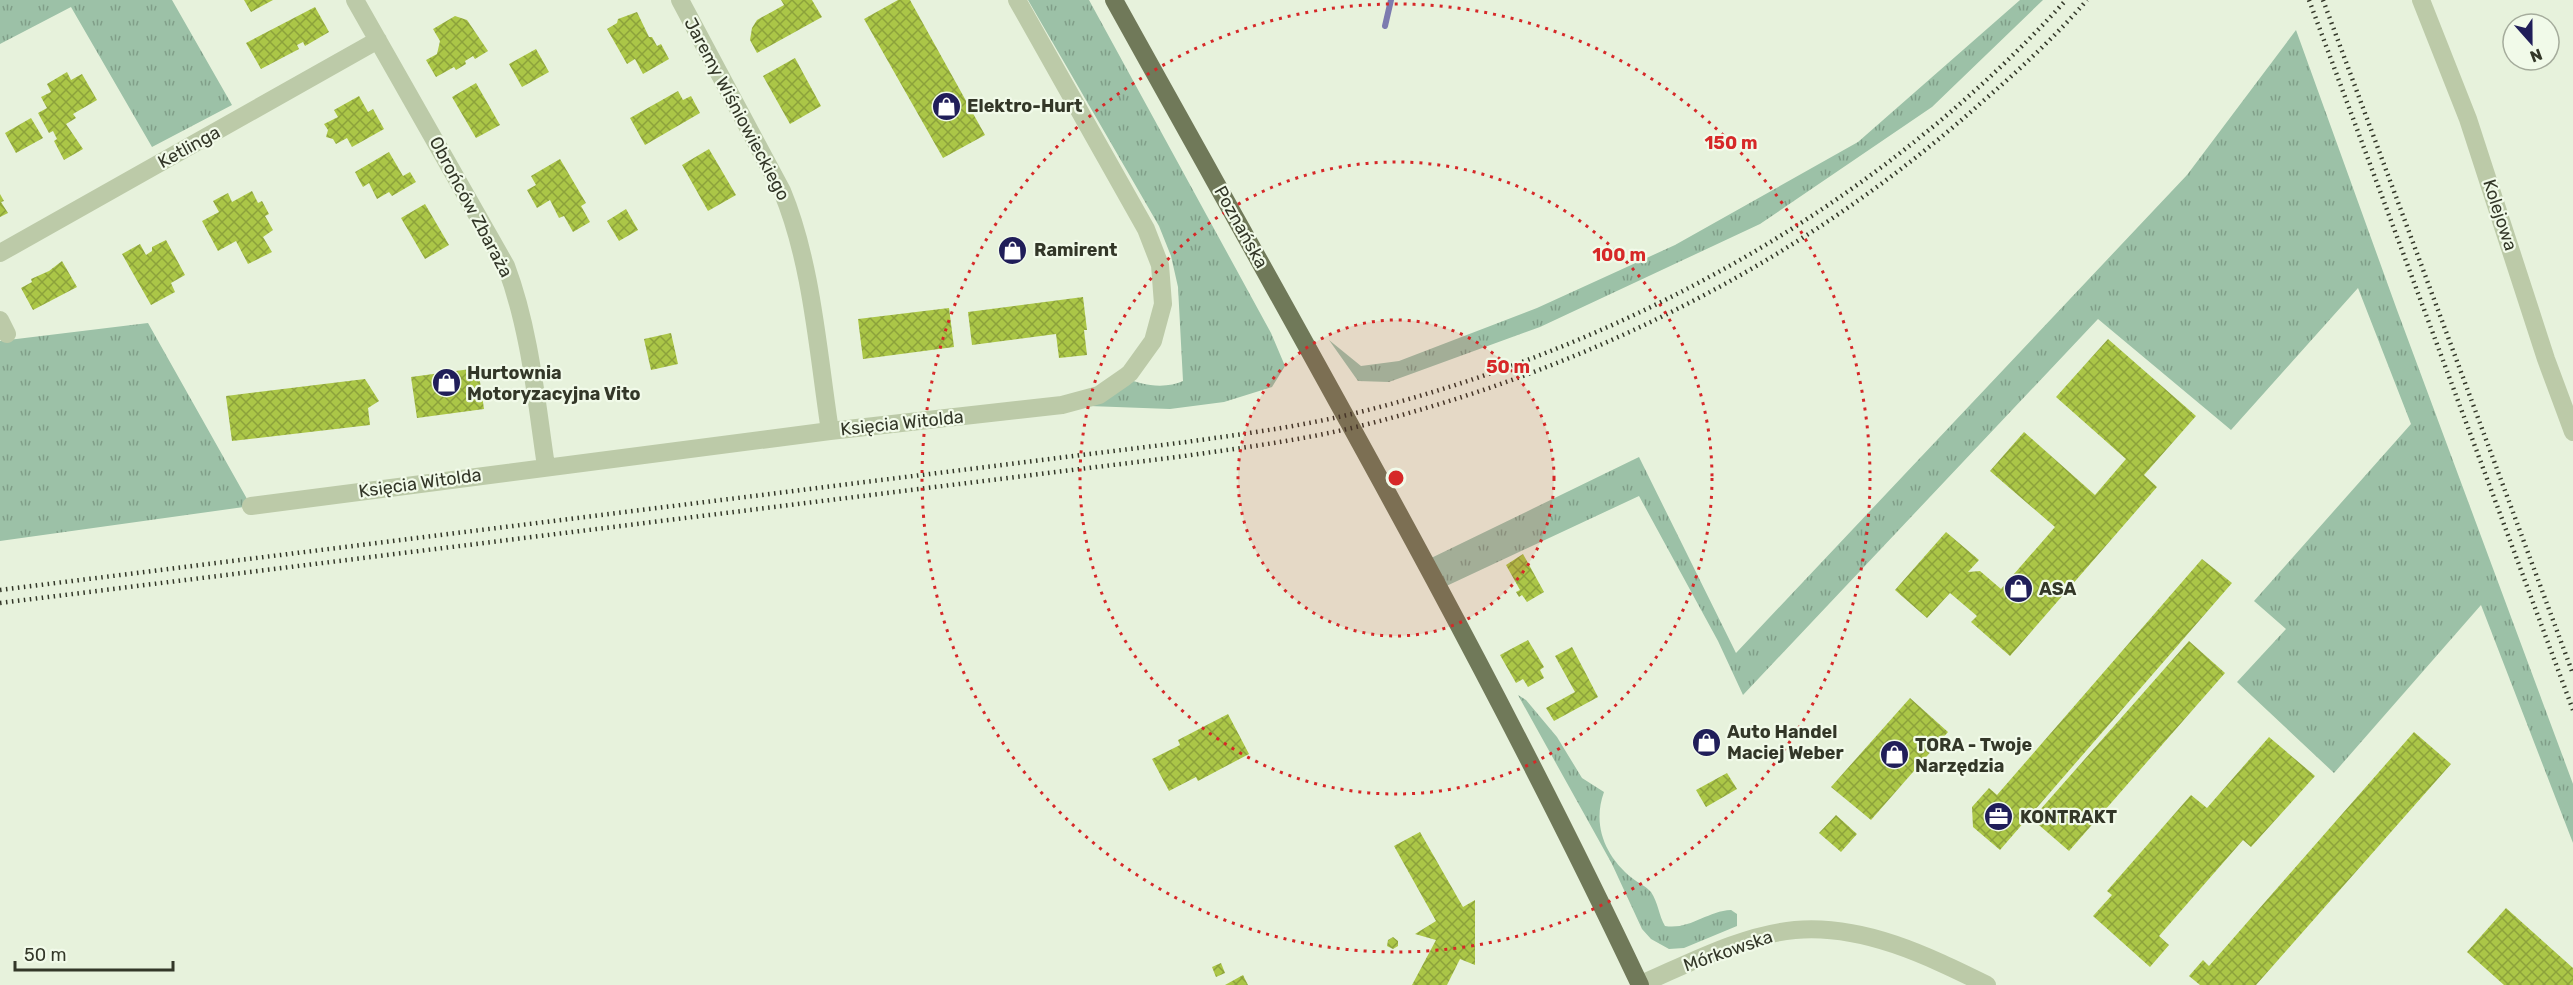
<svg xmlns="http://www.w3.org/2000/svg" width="2573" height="985" font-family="Rubik,sans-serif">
  <defs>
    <pattern id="grass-tufts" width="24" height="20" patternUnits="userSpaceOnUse" patternTransform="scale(1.5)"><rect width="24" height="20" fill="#9cc1a7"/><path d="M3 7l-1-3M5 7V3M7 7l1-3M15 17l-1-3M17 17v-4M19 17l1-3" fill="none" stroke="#809e88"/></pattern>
    <pattern id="building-cross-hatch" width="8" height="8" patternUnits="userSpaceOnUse" patternTransform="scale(1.5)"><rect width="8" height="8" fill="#abc647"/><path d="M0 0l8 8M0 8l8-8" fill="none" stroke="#8ca23b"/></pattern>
  </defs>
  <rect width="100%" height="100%" fill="#e7f2dc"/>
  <path fill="url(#grass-tufts)" d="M0,0h172l60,105 -80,42 -81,-140 -71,37z
    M1028,0h61l182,333 14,33 -13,21 -48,15 -54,7 -108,-4 63,-28c15,9 42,12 58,4l-5,-94 -7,-31 -12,-30z
    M2020,0h23l-111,107 -172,117 -220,103 -151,55 -31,-1 -29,-41 32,26 38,-5 138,-53 138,-63 183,-103z
    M2296,30l101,280 176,474v59l-92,-238 -147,168 -97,-91 49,-53 -32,-28 157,-177 -53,-136 -127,142 -133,-111 -355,376 -25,-54 -79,-145 -199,93 -15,-28 214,-104 97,196 451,-478z
    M148,323l103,183 -251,35v-200z
    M1518,695l8,5 31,37 25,41 22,14c-12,33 1,64 28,86 6,5 14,8 19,14 7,10 8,24 14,34 25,4 42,-15 66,-16l6,4v12l-53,22 -15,1 -18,-10 -9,-10 -30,-65z"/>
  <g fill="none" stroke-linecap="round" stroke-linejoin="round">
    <path stroke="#7c7baf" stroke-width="6" d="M1385,26l6,-26"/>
  </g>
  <path fill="url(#building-cross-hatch)" d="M244,0h29l-22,12z
    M781,0h31l10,17 -65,36 -7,-13 2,-12 5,-8 27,-15z
    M898,0h12l75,135 -42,23 -79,-139z
    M315,7l14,25 -24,14 -2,-4 -6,3 2,4 -38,20 -15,-26z
    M637,12l12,25h3l5,9 4,-2 8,15 -26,15 -8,-15 -8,5 -20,-35 10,-6 1,-4z
    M455,16l12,4 21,31 -13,8 -2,-3 -8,5 1,3 -10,6 -2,-3 -18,10 -10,-17 11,-6 3,-13 -7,-12z
    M536,49l13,23 -27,15 -13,-23z
    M795,58l26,48 -31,18 -27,-48z
    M67,72l4,8 11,-6 15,26 -24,14 3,4 -10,6 17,25 -19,11 -10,-19 3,-2 -4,-8 -4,2 -11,-20 9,-5 -6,-11 10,-5 -4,-8z
    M476,83l24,42 -24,13 -24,-41z
    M678,91l5,9 8,-4 9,17 -55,32 -15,-27z
    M359,96l9,16 5,-3 11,20 -32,18 -5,-9 -11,6 -3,-5 -7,-2 2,-7 -4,-6 14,-7 -4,-7z
    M31,118l12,20 -27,15 -11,-20z
    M709,149l27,46 -28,16 -26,-46z
    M389,152l14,24 7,-4 6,10 -24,14 -3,-4 -12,7 -8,-16 -6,4 -8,-15z
    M560,159l26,44 -5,3 9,16 -17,10 -9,-16 -5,2 -9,-18 -13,8 -10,-18 9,-5 -5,-9z
    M252,191l6,12 4,-2 7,13 -4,2 8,14 -10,7 9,15 -24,12 -12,-23 -18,10 -16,-30 17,-9 -6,-11 15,-8 4,9z
    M0,194l4,7 -3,1 7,11 -8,4z
    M425,204l24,41 -24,14 -24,-41z
    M626,209l12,21 -19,11 -12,-20z
    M166,240l19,35 -14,8 4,9 -24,13 -29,-51 18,-10 6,11 6,-4v-4z
    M62,261l15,26 -44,23 -12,-22 11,-6 -1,-3 18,-8z
    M1083,297l4,33h-3l3,25 -28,3 -3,-24 -84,11 -4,-33z
    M949,308l5,39 -91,12 -5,-40z
    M671,333l7,31 -27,6 -7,-31z
    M2108,339l88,77 -52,59 13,12 -147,169 -39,-34 6,-6 -27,-23 -23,25 -32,-28 51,-58 33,28 -11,12 12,-1 21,18 54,-62 -65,-56 34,-39 71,63 31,-36 -70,-62z
    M478,368l6,41 -67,9 -6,-41z
    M365,379l14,22 -11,7 2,17 -138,16 -6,-45z
    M1523,554l21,38 -17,10 -5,-7 -3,2 -3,-5 4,-2 -14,-25z
    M2202,559l30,24 -232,267 -27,-23 -1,-20 17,-19 8,7z
    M1528,640l16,27 -4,3 4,8 -16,9 -5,-8 -7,4 -16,-28z
    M2189,641l36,32 -156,178 -37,-32z
    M1572,647l26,50 -44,24 -8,-13 29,-16 -20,-36z
    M1910,698l38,34 -77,88 -40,-33z
    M1228,714l21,40 -51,27 -2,-4 -27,14 -17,-32 28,-14 -2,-5z
    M2414,732l37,32 -195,221h-56l-11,-9 14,-16 6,6z
    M2269,737l46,39 -64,71 -8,-7 -84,96 10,9 -19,22 -57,-51 19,-21 -5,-4 84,-96 16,13z
    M1727,773l10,16 -31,18 -10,-17z
    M1836,815l21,19 -16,18 -22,-19z
    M1420,832l43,75 12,-7v65l-15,-6 -13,26h-35l24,-45 -21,-6 21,-13 -42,-75z
    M2506,908l67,60v17h-69l-37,-33z
    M1393,937l5,4v5l-5,3 -6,-3 1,-6z
    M1221,963l4,10 -9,4 -4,-10z
    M1243,975l5,10h-23z"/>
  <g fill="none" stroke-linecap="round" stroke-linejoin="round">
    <path stroke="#bccaa8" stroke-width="18" d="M355,0l151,266c24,64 30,133 40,200
      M680,0l102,191c30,72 36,162 48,240
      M2421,0l47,119 78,240 27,73
      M0,253l378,-213
      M0,320l7,14
      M251,506l579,-75 232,-26 37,-10 26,-18 5,-4 23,-32 10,-37 -3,-39 -14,-36 -129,-229
      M1639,985c49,-21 102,-50 156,-55 68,-6 133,26 192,55"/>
    <path stroke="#707959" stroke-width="18" d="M1114,0c180,325 367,648 526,985"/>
    <path stroke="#333728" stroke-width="4.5" stroke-dasharray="1.5 4.5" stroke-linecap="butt" d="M2309,0l264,710
      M2323,0l250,674
      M0,590l1186,-148c58,-8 117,-16 174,-30 267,-66 521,-208 706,-412
      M0,603l1177,-146c64,-9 128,-17 191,-33 228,-58 438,-165 614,-322 37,-32 73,-65 105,-102"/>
  </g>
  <circle cx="1396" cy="478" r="158" fill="#d62828" fill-opacity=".12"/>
  <g fill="none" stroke="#d62828" stroke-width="3" stroke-dasharray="3 6">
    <circle cx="1396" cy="478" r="158"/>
    <circle cx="1396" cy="478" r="316"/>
    <circle cx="1396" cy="478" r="474"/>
  </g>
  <defs>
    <symbol id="shop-disc" viewBox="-11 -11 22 22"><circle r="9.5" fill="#201e59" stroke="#f1fae9"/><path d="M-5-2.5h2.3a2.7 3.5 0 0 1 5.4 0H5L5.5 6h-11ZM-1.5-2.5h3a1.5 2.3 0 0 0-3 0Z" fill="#fff"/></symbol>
    <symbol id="office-disc" viewBox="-11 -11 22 22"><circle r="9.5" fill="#201e59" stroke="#f1fae9"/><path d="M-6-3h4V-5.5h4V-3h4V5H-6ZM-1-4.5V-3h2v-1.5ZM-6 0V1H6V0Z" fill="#fff"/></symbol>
  </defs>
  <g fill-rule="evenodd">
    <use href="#shop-disc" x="930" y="90" width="33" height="33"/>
    <use href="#shop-disc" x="996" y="234" width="33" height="33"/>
    <use href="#shop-disc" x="430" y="366" width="33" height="33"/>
    <use href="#shop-disc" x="2002" y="572" width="33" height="33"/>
    <use href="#shop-disc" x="1690" y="726" width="33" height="33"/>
    <use href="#shop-disc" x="1878" y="738" width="33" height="33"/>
    <use href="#office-disc" x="1982" y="800" width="33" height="33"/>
  </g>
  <g text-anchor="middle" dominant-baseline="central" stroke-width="4.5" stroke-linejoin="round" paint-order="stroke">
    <g font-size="18" font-weight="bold" fill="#333728" stroke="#f1fae9" text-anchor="start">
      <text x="967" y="106">Elektro-Hurt</text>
      <text x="1034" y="250">Ramirent</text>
      <text x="467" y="373">Hurtownia<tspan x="467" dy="21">Motoryzacyjna Vito</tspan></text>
      <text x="2039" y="589">ASA</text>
      <text x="1727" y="732">Auto Handel<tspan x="1727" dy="21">Maciej Weber</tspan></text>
      <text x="1915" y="745">TORA - Twoje<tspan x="1915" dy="21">Narzędzia</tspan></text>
      <text x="2020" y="817">KONTRAKT</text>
    </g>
    <g font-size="18" fill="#333728" stroke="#f1fae9">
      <text transform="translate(737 109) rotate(62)">Jaremy Wiśniowieckiego</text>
      <text transform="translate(189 147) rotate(-29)">Ketlinga</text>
      <text transform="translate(471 207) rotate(62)">Obrońców Zbaraża</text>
      <text transform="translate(2500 215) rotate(72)">Kolejowa</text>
      <text transform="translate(1241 227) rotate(61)">Poznańska</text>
      <text transform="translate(902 423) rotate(-6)">Księcia Witolda</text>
      <text transform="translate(420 483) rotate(-8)">Księcia Witolda</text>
      <text transform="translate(1728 951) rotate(-19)">Mórkowska</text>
    </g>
  </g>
  <circle cx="1396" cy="478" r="9" fill="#d62828" stroke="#f1fae9" stroke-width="3"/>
  <g font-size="18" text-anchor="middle" font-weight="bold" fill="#d62828" stroke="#f1fae9" stroke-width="4.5" stroke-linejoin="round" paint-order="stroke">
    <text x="1731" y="149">150 m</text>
    <text x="1619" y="261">100 m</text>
    <text x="1508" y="373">50 m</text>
  </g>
  <g transform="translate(2531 42) rotate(159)"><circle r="28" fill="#f1fae9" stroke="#a5ac9c" stroke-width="1.5"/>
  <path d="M0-4.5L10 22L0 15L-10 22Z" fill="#201e59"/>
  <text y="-9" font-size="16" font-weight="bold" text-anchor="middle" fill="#333728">N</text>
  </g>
  <path d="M15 961v9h158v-9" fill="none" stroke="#333728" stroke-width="3"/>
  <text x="24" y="961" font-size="18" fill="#333728" stroke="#f1fae9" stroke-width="4.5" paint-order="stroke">50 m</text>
</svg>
